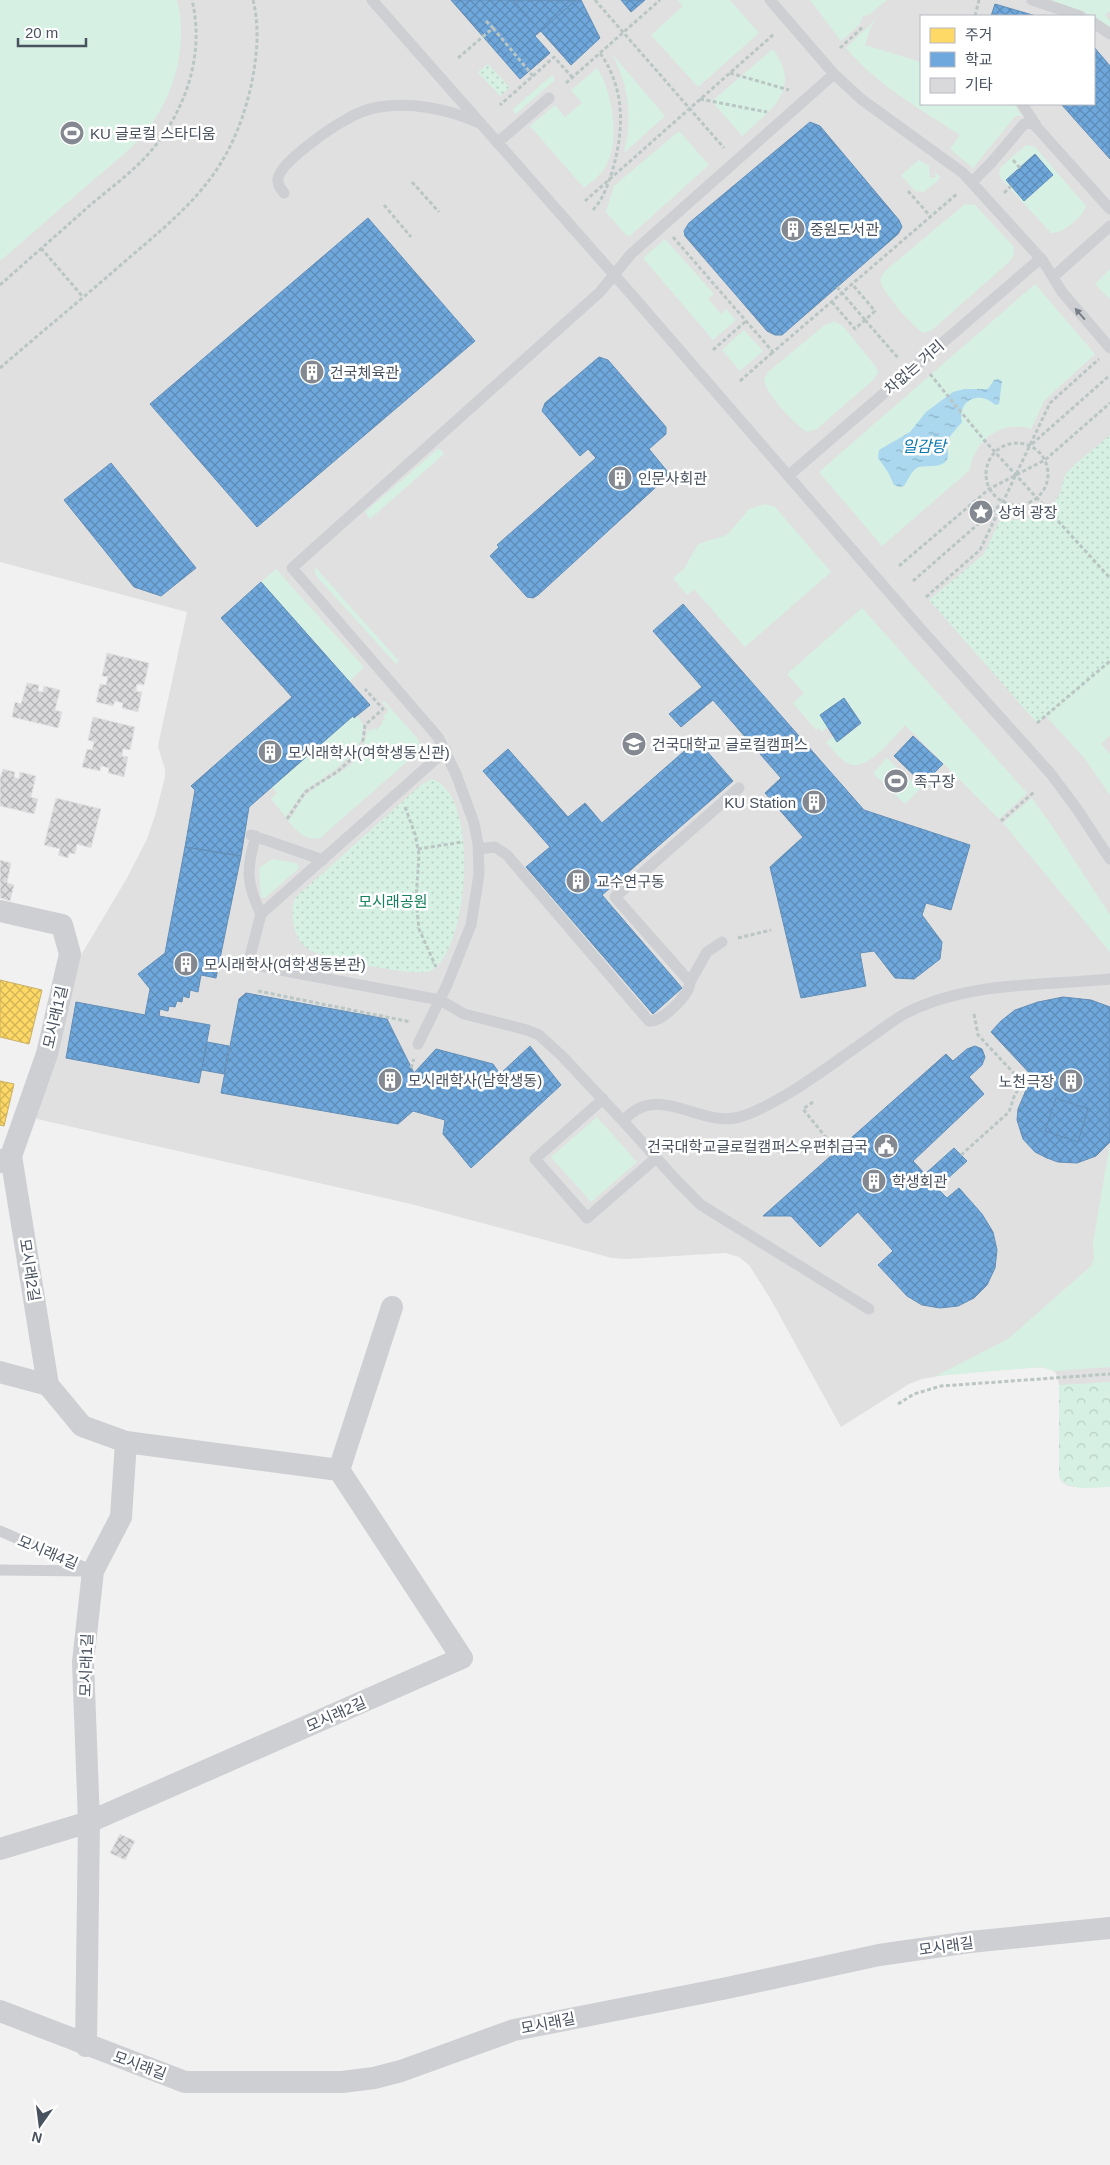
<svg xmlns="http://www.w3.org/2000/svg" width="1110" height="2165" font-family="Arial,'Noto Sans KR',sans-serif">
  <defs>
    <pattern id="grass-dots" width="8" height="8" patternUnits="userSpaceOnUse" patternTransform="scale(1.25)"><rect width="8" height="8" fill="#d6f0e3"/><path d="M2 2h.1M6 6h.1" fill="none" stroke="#b9d0c5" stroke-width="1.8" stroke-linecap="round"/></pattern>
    <pattern id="forest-crowns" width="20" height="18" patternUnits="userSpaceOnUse" patternTransform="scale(1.25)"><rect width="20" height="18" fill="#d6f0e3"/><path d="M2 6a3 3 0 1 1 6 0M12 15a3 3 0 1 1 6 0" fill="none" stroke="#b9d0c5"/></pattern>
    <pattern id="water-ripples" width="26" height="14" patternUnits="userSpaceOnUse" patternTransform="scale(1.25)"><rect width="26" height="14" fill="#abd8ef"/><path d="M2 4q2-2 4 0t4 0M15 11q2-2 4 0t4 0" fill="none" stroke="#8db2c5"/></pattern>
    <pattern id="homes-cross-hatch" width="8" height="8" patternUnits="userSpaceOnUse" patternTransform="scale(1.25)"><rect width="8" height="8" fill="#ffd966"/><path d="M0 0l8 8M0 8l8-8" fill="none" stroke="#d0b257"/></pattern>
    <pattern id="schools-cross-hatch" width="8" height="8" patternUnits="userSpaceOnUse" patternTransform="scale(1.25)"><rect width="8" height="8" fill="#6fa8dc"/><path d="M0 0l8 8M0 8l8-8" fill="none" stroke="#5d8bb6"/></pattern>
    <pattern id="building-cross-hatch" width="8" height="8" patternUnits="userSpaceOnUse" patternTransform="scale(1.25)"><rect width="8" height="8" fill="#d9d9db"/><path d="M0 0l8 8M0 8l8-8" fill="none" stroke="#b2b2b5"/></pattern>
  </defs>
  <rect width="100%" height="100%" fill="#f2f1f1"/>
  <path fill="#e0e0e1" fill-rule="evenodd" d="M0,0h1110v1487h-32l-10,-1 -6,-4 -3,-6v-91l-3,-12 -10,-6 -90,6 -34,6 -13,5 -68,43 -71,-129 -21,-33 -10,-8 -14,-4 -98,6 -15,-1 -201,-54 -365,-83 -9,-2 -3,-4 34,-138 59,-99 20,-39 9,-27 9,-35v-8l-7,-22 1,-6 28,-129 -187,-50zM921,16h173v88h-173z"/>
  <path fill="url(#grass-dots)" d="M488,64l22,24 -10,8 -22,-24z
    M1110,435v226l-73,62 -108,-123 55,-46 17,-36c23,7 49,-3 59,-25 3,-6 2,-14 6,-19 12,-14 30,-26 44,-39z
    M432,779c50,16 36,176 -2,192 -15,6 -79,-9 -98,-13 -23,-6 -36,-12 -39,-38 -1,-8 -1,-16 3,-23l125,-112z"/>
  <path fill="url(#forest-crowns)" d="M1110,1382v105c-16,0 -44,6 -51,-11v-91z"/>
  <path fill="#d6f0e3" d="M0,0h177c11,43 -1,91 -27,126 -18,24 -44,43 -67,63 -28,24 -55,48 -83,72z
    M678,0h52l29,33 -61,54 -47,-52 32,-29z
    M810,0h77l-17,14 -8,3 -2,7 -19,17z
    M1052,0h58v11l-5,4 5,6v7l-16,-12z
    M876,19l-6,10 -5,16 56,17v42h93l8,12h-6l-4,4 -39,48 -23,-19 10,-14c-40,-26 -83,-50 -114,-87z
    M773,49c30,42 -2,60 -31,87l-30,-35z
    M612,54l53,62 -41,37c9,-35 5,-67 -12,-99z
    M597,68c16,24 24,75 7,101 -4,7 -13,13 -20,19l-54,-62 25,-21 10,12 17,-14 -11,-13z
    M552,75l3,5 -39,34 -4,-4z
    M679,131l30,34 -78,70 -4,1 -21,-24 8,-26z
    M1026,145l9,2 51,59c-4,11 -23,28 -35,27l-52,-57 1,-8z
    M919,160l10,6 1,12 6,-1 -1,-6 5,6 -2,4 -15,11 -8,-1 -14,-16z
    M965,204l10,1 4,4 34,37 1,9 -5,7 -77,68 -8,3c-10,-4 -43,-43 -44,-53l5,-9z
    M665,239l49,55 -6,5 13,15 5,-5 10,11 -23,20 -70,-82z
    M1110,269v29l-1,1 -14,-15z
    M1035,284l60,70 -51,47 -13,28c-30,-10 -57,12 -61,41l-88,76 -63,-74z
    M834,321l9,5 33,41 2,6 -5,7 -56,49 -9,3c-11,-4 -44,-41 -44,-52l4,-8 57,-47z
    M744,330l19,21 -23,20 -18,-21z
    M439,448l5,6 -74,65 -5,-7z
    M765,504l10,3 56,65 -86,75 -51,-58 -7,6 -14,-17 11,-9 14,-25 29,-9 22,-26z
    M315,567l84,94 -3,3 -79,-87 -2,-5z
    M276,569l88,98 -15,15 -88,-100z
    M862,608l165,185 -28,26 -94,-94c-11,12 -38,47 -56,39 -9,-4 -16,-14 -23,-22l8,-6 4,6 23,-18 -17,-26 -24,17 8,12 -6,5 -3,-4 -3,2 -23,-27 11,-10 -17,-19z
    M1110,661v74l-9,9 9,10v41l-25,-36 -39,-43z
    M384,701l34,38 2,6 -2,7 -98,86c-14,4 -23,-7 -32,-17 8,-8 11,-19 18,-26 25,-23 58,-24 61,-66l3,2 4,-3 2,2 7,-7 -1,-2 3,-2 -2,-3 6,-6 -7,-8z
    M353,716l1,2 3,-2 6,8 -1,14 -8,15 -18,16 -32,22 -18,26 -15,-18 6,-6 -5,-6z
    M887,758l33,31 -15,15 -32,-31z
    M1032,798l20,28 58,89v37l-107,-129z
    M272,859l25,4 2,5 -34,30 -4,-1 -2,-29z
    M597,1117l40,45 -46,40 -40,-45z
    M1110,1144v223l-56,4 -13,-4 -105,9 72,-37 84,-74 2,-7 -1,-16z"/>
  <path fill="url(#water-ripples)" d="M998,379l4,2 -3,23 -4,1c-15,-15 -38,-5 -33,17l-16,19c0,5 3,11 2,16 -3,12 -21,8 -29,10 -8,3 -11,14 -15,19l-5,1 -5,-2 -6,-13 -10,-14 1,-8 31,-18 16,-20 27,-20 11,-3h24l6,-9z"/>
  <path fill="url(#homes-cross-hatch)" stroke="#c8b064" d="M0,980l42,10 -13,54 -29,-7z
    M0,1081l14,3 -10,42 -4,-1z"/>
  <path fill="url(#schools-cross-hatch)" stroke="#638eb6" d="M451,0h125l-41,36 15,17 -30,26z
    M513,0h68l19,38 -29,27z
    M621,0h24l-14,12z
    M995,4l41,12h-45z
    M1094,47l16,19v93l-49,-55h33z
    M810,122l10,4 79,94 3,7 -4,7 -116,101h-7l-8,-4 -82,-95 -1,-5 5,-8z
    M1035,154l18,21 -29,26 -18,-21z
    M368,218l107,123 -218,186 -107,-123z
    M599,357l9,3 58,67v7l-17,15 18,22v6l-129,118 -5,3 -6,-1 -37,-41 9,-9 -2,-2 99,-87 -8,-9 -8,7 -38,-45 3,-8z
    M111,463l85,105 -35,28 -27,-9 -70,-87z
    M261,582l109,123 -16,13 -1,-2 -104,91 -8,49 -56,-9 10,-57 -4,-4 101,-89 -71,-79z
    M683,604l181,206 106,35 -19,65 -25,-7 -4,12 20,27 -2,17 -26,20 -19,-1 -21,-27 -14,2 6,33 -65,12 -31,-131 33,-30 -38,-44 16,-15 -68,-78 -32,27 -12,-13 33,-27 -49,-56z
    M844,698l17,25 -24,19 -17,-27z
    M913,736l30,28 -20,20 -29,-28z
    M697,740l36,41 -131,114 80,93 -29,26 -127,-147 24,-20 -67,-76 25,-22 60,68 17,-14 17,20z
    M185,847l56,9 -25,122 -15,-3 -3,17 -8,-2 -1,8 -6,-2 -1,6 -5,-1 -2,6 -6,-1 -1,5 -8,-2 -1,7 51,9 -11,58 -133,-25 10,-56 69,13 5,-26 -12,-15 27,-21z
    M246,993l141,26 27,54 22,-24 57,15 7,10 30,-28 31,39 -90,83 -28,-34 2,-14 -32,-9 -15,13 -177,-31 18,-94z
    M1063,997l28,3 19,7v135l-14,14 -19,7 -19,-1 -11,-4 -12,-6 -12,-13 -6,-19 1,-11 8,-19 9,-11 -44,-47 10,-11 14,-11 23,-8z
    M207,1042l22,4 -5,28 -22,-4z
    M975,1046l7,3 3,8 -3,8 -13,12 15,17 -71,67 12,13 29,-26 13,13 -30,27 10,10 12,-10 23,26 11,18 4,18 -2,18 -8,17 -13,13 -16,8 -18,2 -18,-3 -15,-9 -29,-31 15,-14 -35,-39 -38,35 -29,-31h-28l183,-162 7,7 14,-12z
    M1056,1098l32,11 -10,33 -33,-11z"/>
  <path fill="url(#building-cross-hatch)" stroke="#e3e3e4" d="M107,653l42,10 -5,22 -7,-1 -1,7 6,1 -4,20 -16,-4 1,-5 -8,-2 -2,5 -17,-4 4,-18 6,1 2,-8 -6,-1z
    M27,683l12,2 -1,6 5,1 1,-6 16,4 -5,20 7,2 -4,16 -46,-11 3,-15 6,2z
    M93,717l42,10 -5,23 -7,-1 -1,7 6,1 -4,20 -16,-4 1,-5 -8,-2 -1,5 -18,-4 5,-18 5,1 2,-8 -6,-2z
    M3,769l12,3 -1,5 5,2 1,-7 16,4 -5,21 7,2 -4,15 -34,-8v-27z
    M56,798l45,11 -10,39 -14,-4 -2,10 -6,-1 -1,5 -10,-3 2,-6 -16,-4z
    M0,860l11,3 -4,20 7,2 -4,16 -10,-3z
    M120,1834l15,7 -10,19 -15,-7z"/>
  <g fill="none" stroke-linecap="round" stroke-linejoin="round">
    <path stroke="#bac6c4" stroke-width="3" stroke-dasharray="4 2.5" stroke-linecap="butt" d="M595,0l129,148
      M975,16l4,-16
      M493,28l40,48 -33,29
      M840,48l24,-22
      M458,58l35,-30 -7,-7
      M730,73l59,17
      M533,76l21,-19 18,20
      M566,83l94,-83
      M700,99l67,13
      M1013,160l7,8
      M412,182l27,30
      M908,191l23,26
      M1004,193l7,-7
      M585,201l189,-167
      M384,205l27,32
      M593,210c10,-11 14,-23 19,-38 12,-41 14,-82 -12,-119
      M673,237l100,115 185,-159
      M41,248l42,49
      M0,285c29,-26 59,-52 88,-78 21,-18 45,-35 63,-56 35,-41 54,-97 41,-151
      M832,302l23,27 20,-18 -23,-27
      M865,320l34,39
      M713,350l33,-29
      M0,368c38,-33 77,-65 115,-98 68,-59 115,-91 136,-184 6,-28 9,-58 2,-86
      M930,374l54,66 126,138
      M740,381l33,-29
      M986 474a31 31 0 1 1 62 0a31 31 0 1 1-62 0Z
      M1032,444l78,-69
      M899,566l90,-77 56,-29 65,-57
      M913,581l87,-76
      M926,597l54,-47 70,-147 49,-44
      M1037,723l73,-62
      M405,807l10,27 4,21 -3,45 3,29 17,38
      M287,819l18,-27 32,-20 19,-17 7,-15 2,-15 18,-16 -18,-20
      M1001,821l33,-29
      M418,849l44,-7
      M738,938l33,-8
      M258,991l153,31
      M974,1014l4,21 44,47
      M411,1068l3,-9
      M813,1102l-10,7 34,42
      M961,1155l48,-43 6,-18 15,-21
      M898,1404l16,-10 27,-8 169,-12"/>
    <path stroke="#cdcfd2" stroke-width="11" d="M372,0l259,294 289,334 131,146 26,35 33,50
      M770,0l64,74
      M1032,0l48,16
      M1094,23l16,11
      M1022,104l14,21
      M497,143l52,-45
      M972,182l20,-20 32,-38 8,-2 78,87
      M284,193c-3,-4 -7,-8 -6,-14 1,-16 54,-52 69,-60 10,-6 21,-10 32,-12 32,-5 69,2 98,15
      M1053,277l57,-51
      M788,476l253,-218
      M446,750l-185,164 -13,50 192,36 24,14 63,16 12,5 22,20 62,66c37,-42 77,10 120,-5 43,-15 94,-56 132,-82 10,-7 20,-15 31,-21 63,-32 136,-27 204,-34
      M251,835l72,25
      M256,836c-10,33 -10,47 5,78
      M478,849l17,-2 12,8 142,166c12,2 41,-26 41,-39
      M722,942l-15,10 -17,30 -75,-85 124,-109
      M418,1044l29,-59 24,-60 8,-51 -1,-30 -4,-21 -18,-49 -18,-37 -146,-169 308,-276 31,-38 203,-180 27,25 102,74 80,88 19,31 48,56
      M603,1099l-68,60 52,59 69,-60
      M623,1121l55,61 23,23 168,104
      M0,1531l93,40
      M0,1570l86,1"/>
    <path stroke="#cdcfd2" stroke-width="22" d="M0,911l62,14 8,29 -23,100 -36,102 -11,6
      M11,1156l37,229
      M0,1372l48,13 34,41 44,16 -5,75 -28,54 -10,91 6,160 -3,224
      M339,1470l53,-163
      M0,1849l89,-27 373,-164 -123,-188 -213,-28
      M0,2011l185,71h157l32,-4 27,-7 113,-41 213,-42 152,-33 91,-13 140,-14"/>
    <path stroke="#bac6c4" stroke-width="3" stroke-dasharray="4 2.5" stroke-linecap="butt" d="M837,287l28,33"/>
  </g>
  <defs><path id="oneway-solid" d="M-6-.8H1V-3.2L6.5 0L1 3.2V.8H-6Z" transform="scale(1.25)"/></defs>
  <use fill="#777d87" href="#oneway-solid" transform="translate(1080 314) rotate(-131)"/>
  <defs>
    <symbol id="stadium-disc" viewBox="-11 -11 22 22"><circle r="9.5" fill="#848991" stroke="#fff"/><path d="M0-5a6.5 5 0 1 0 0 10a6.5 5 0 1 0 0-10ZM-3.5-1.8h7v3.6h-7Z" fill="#fff"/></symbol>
    <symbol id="building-disc" viewBox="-11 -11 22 22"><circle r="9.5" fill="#848991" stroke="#fff"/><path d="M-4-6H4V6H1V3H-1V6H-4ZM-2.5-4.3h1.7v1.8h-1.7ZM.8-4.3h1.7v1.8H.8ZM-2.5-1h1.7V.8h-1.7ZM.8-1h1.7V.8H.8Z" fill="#fff"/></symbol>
    <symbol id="sight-disc" viewBox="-11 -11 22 22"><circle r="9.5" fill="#848991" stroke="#fff"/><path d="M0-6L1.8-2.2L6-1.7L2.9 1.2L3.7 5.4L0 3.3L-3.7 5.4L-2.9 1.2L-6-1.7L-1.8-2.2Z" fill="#fff"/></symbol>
    <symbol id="university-disc" viewBox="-11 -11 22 22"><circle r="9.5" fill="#848991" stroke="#fff"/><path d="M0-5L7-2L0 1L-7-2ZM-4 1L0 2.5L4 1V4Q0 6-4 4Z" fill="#fff"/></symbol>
    <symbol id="civic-disc" viewBox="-11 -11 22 22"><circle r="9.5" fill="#848991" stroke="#fff"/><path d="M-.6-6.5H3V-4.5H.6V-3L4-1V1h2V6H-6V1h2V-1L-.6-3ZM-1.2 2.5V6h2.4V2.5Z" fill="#fff"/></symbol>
  </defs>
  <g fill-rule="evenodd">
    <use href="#stadium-disc" x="58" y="119" width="28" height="28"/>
    <use href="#building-disc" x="779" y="215" width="28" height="28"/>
    <use href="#building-disc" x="298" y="358" width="28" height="28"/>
    <use href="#building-disc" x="606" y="464" width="28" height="28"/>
    <use href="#sight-disc" x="967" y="498" width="28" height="28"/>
    <use href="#university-disc" x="620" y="730" width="28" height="28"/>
    <use href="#building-disc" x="256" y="738" width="28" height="28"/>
    <use href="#stadium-disc" x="882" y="767" width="28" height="28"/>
    <use href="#building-disc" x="800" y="788" width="28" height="28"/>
    <use href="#building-disc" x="564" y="867" width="28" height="28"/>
    <use href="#building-disc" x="172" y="950" width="28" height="28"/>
    <use href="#building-disc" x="376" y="1066" width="28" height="28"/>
    <use href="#building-disc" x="1057" y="1067" width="28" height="28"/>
    <use href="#civic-disc" x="872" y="1132" width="28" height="28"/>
    <use href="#building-disc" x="860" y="1167" width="28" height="28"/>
  </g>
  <g text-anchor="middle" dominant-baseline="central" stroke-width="5" stroke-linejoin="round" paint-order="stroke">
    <g font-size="15" fill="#48515e" stroke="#fff" text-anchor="start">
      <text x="90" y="133">KU 글로컬 스타디움</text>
      <text x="810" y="229">중원도서관</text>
      <text x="330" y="372">건국체육관</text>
      <text x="638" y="478">인문사회관</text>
      <text x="998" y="512">상허 광장</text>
      <text x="652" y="744">건국대학교 글로컬캠퍼스</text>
      <text x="288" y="752">모시래학사(여학생동신관)</text>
      <text x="914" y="781">족구장</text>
      <text x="796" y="802" text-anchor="end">KU Station</text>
      <text x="596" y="881">교수연구동</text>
      <text x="204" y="964">모시래학사(여학생동본관)</text>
      <text x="408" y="1080">모시래학사(남학생동)</text>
      <text x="1054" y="1081" text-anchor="end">노천극장</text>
      <text x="868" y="1146" text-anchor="end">건국대학교글로컬캠퍼스우편취급국</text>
      <text x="892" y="1181">학생회관</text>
    </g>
    <g font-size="15" fill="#48515e" stroke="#fff">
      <text transform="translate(914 367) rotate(-41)">차없는 거리</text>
      <text transform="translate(55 1017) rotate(-77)">모시래1길</text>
      <text transform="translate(30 1270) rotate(81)">모시래2길</text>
      <text transform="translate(48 1552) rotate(23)">모시래4길</text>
      <text transform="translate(86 1665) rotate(-88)">모시래1길</text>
      <text transform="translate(336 1714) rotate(-24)">모시래2길</text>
      <text transform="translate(946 1946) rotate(-8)">모시래길</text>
      <text transform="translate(548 2023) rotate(-11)">모시래길</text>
      <text transform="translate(140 2065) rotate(20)">모시래길</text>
    </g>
    <g font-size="15" fill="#16825a" stroke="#fff">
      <text x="393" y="901">모시래공원</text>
    </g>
    <g font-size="16" font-style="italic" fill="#0a78af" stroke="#fff">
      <text x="924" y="446">일감탕</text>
    </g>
  </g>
  <rect x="920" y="15" width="175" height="90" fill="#ffffff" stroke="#b6b9bf"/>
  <rect x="930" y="28" width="25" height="15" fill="#ffd966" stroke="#b6b9bf"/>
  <text x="965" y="40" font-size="15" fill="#48515e">주거</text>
  <rect x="930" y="52" width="25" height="15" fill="#6fa8dc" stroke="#b6b9bf"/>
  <text x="965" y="65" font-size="15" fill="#48515e">학교</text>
  <rect x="930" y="78" width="25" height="15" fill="#d9d9db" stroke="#b6b9bf"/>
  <text x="965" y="90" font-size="15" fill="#48515e">기타</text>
  <g transform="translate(40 2125) rotate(194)" stroke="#ffffff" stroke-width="4" paint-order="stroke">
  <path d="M0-4L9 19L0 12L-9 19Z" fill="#48515e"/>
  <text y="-8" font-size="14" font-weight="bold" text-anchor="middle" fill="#48515e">N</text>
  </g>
  <path d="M18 38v8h68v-8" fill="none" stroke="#48515e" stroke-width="2.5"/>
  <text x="25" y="38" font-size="15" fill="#48515e" stroke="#ffffff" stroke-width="4" paint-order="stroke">20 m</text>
</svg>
